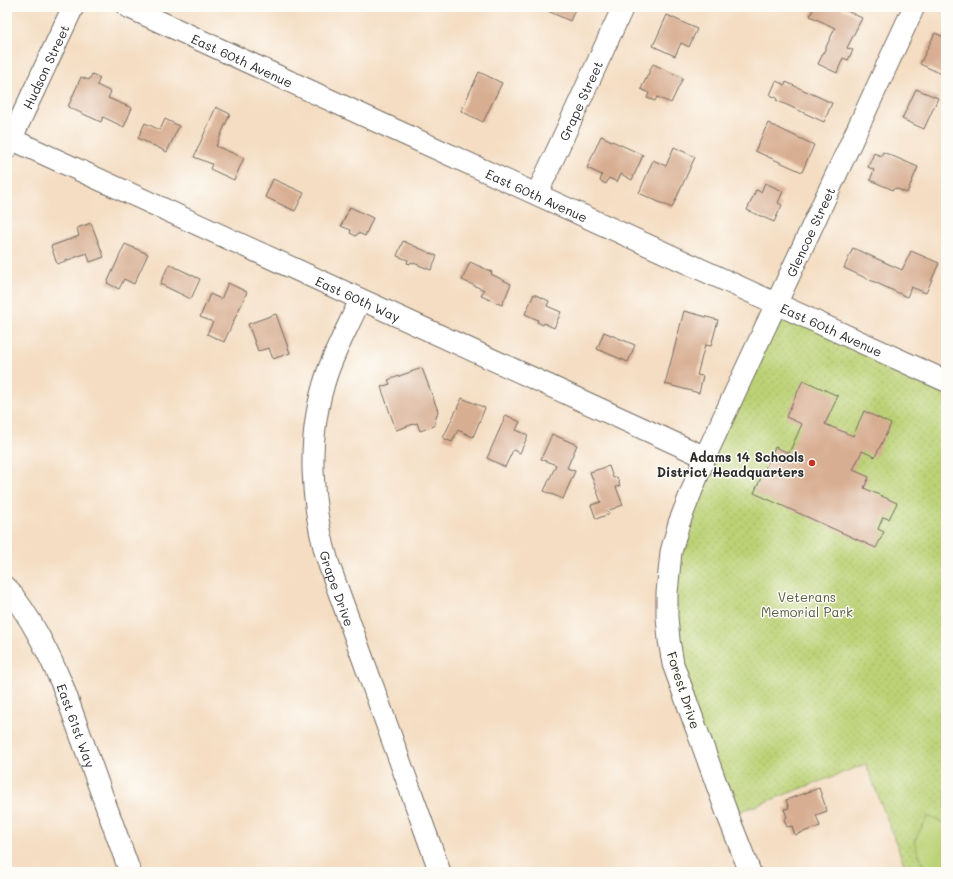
<svg xmlns="http://www.w3.org/2000/svg" width="953" height="879" font-family="Mali,sans-serif">
  <defs>
    <pattern id="grass-dots" width="8" height="8" patternUnits="userSpaceOnUse"><rect width="8" height="8" fill="#bcd276"/><path d="M2 2h.1M6 6h.1" fill="none" stroke="#a2b466" stroke-width="1.8" stroke-linecap="round"/></pattern>
  </defs>
  <rect width="100%" height="100%" fill="#fdfcf7"/>
  <filter id="ink" filterUnits="userSpaceOnUse"><feTurbulence type="fractalNoise" baseFrequency=".025" numOctaves="2"/><feDisplacementMap in="SourceGraphic" scale="8" xChannelSelector="R" yChannelSelector="G"/><feConvolveMatrix kernelMatrix="1 2 1 2 8 2 1 2 1" color-interpolation-filters="sRGB"/></filter>
  <filter id="wash" filterUnits="userSpaceOnUse"><feTurbulence type="fractalNoise" baseFrequency=".012" numOctaves="4" result="noise"/><feDisplacementMap in="SourceGraphic" scale="16" xChannelSelector="R" yChannelSelector="G"/><feGaussianBlur stdDeviation="0.9" result="paint"/><feColorMatrix in="noise" values="0 0 0 0 0 0 0 0 0 0 0 0 0 0 0 0 0 1.4 0 .05"/><feComposite in="paint" operator="in"/></filter>
  <g filter="url(#wash)">
    <rect width="100%" height="100%" fill="#f4ddc2"/>
    <path fill="url(#grass-dots)" stroke="#747e50" d="M776,303l170,78v491h-39l-41,-108 -138,52 -55,-152 -5,-92z"/>
    <path fill="#bcd276" stroke="#747e50" d="M928,816l18,9v47h-20l-12,-30z"/>
    <g id="blocks">
      <path fill="#d8ae92" d="M539,7h37l-6,14z
        M814,7h24l24,11 -15,30 6,2 -5,10 -5,-2 -6,15 -19,-9 17,-36 -25,-12z
        M667,15l30,14 -8,18 -8,-4 -6,13 -22,-10z
        M935,33l11,5v38l-26,-12z
        M653,64l30,14 -12,25 -14,-6 -2,4 -8,-3 2,-5 -8,-4z
        M479,72l23,11 -19,39 -22,-11z
        M92,74l8,4 -3,7 14,7 -3,6 24,10 -8,19 -21,-10 -2,5 -33,-15 13,-30 8,3z
        M776,81l9,4 1,-3 46,21 -8,19 -48,-22 1,-2 -7,-3z
        M916,89l22,9 -14,31 -22,-10z
        M216,107l14,7 -14,32 28,12 -10,22 -24,-11 2,-5 -18,-7z
        M165,119l14,7 -12,26 -29,-14 7,-15 15,7z
        M768,123l46,22 -12,27 -47,-21z
        M601,136l42,19 -11,25 -11,-6 -4,8 -8,-4 -3,6 -6,-3 2,-6 -15,-7z
        M674,147l21,10 -23,51 -33,-15 14,-33 13,6z
        M883,152l35,15 -11,26 -12,-5 -2,2 -23,-10 4,-10 -6,-3 6,-14 7,3z
        M273,179l31,14 -9,18 -30,-14z
        M765,183l18,8 -5,12 4,2 -8,17 -27,-12 9,-20 5,2z
        M350,207l23,11 -8,18 -7,-3 -2,3 -6,-3 1,-3 -10,-4z
        M91,223l13,34 -14,5 -3,-9 -30,11 -6,-18 28,-10 -2,-8z
        M403,241l34,15 -6,14 -20,-8 -1,2 -3,-1 1,-3 -11,-4z
        M125,244l23,10 -14,30 -10,-5 -5,10 -12,-6z
        M853,248l49,22 9,-19 28,12 -13,30 -15,-6 -4,10 -63,-29z
        M470,262l22,10 -1,2 20,10 -9,21 -21,-9 3,-6 -22,-10z
        M169,264l31,15 -9,20 -31,-15z
        M228,283l19,9 -23,50 -17,-8 6,-12 -13,-5 10,-23 11,5z
        M534,294l15,7 -2,5 14,6 -7,16 -10,-5 -1,2 -6,-3 1,-2 -13,-6z
        M684,311l34,9 -7,26 -6,-1 -8,30 6,1 -4,17 -34,-9z
        M276,314l14,39 -17,6 -4,-11 -11,3 -10,-27z
        M604,332l31,13 -7,17 -31,-13z
        M422,368l16,43 -4,15 -14,5 -3,-8 -21,7 -15,-43 9,-3 -2,-4z
        M803,380l35,16 -13,28 28,12 11,-25 27,13 -16,33 -13,-6 -9,19 16,7 -5,11 33,15 -8,16 -6,-2 -5,12 6,3 -8,16 -122,-55 21,-46 14,6 13,-29 -16,-7z
        M462,398l23,10 -12,29 -15,-7 -6,12 -9,-4z
        M506,415l14,7 -4,8 12,5 -8,18 -7,-3 -8,17 -18,-9z
        M552,434l25,11 -10,23 8,3 -12,28 -19,-8 12,-26 -15,-6z
        M609,466l4,12 4,-1 3,9 -4,1 7,18 -16,6 2,3 -13,5 -5,-14 10,-3 -11,-30z
        M819,788l8,23 -11,4 4,11 -25,9 -3,-9 -5,1 -3,-8 3,-2 -3,-8 5,-1 -3,-8z"/>
    </g>
  </g>
  <g filter="url(#ink)">
    <use href="#blocks" fill-opacity="0" stroke="#716960" stroke-width="1"/>
    <g fill="none" stroke-linecap="round" stroke-linejoin="round">
      <defs>
        <g id="minor">
          <path id="s1" d="M128,7l265,122 553,252"/>
          <path id="s2" d="M11,139l694,318"/>
          <path id="s3" d="M7,148l66,-141"/>
          <path id="s4" d="M537,194l86,-187"/>
          <path id="s5" d="M360,300c-10,23 -25,50 -33,74 -21,62 -17,130 2,191l111,307"/>
          <path id="s6" d="M7,588c24,29 40,62 55,96l68,188"/>
          <path id="s7" d="M750,872l-22,-56 -55,-152 -4,-24 -2,-23v-24l4,-41 8,-29 26,-66 209,-450"/>
        </g>
      </defs>
      <use href="#minor" stroke="#716960" stroke-width="23"/>
      <use href="#minor" stroke="#fff" stroke-width="21"/>
    </g>
  </g>
  <circle fill="#c8321e" stroke="#fdfcf7" stroke-width="1.5" cx="812" cy="463" r="4"/>
  <g text-anchor="middle" dominant-baseline="central" stroke-width="3" stroke-linejoin="round" paint-order="stroke">
    <g font-size="13" fill="#2b2b2b" stroke="#fdfcf7">
      <text stroke="none"><textPath href="#s1" startOffset="126">East 60th Avenue</textPath></text>
      <text stroke="none"><textPath href="#s3" startOffset="90">Hudson Street</textPath></text>
      <text stroke="none"><textPath href="#s4" startOffset="103">Grape Street</textPath></text>
      <text stroke="none"><textPath href="#s1" startOffset="450">East 60th Avenue</textPath></text>
      <text stroke="none"><textPath href="#s7" startOffset="684">Glencoe Street</textPath></text>
      <text stroke="none"><textPath href="#s2" startOffset="382">East 60th Way</textPath></text>
      <text stroke="none"><textPath href="#s1" startOffset="774">East 60th Avenue</textPath></text>
      <text stroke="none"><textPath href="#s5" startOffset="300">Grape Drive</textPath></text>
      <text transform="translate(684 690) rotate(72)">Forest Drive</text>
      <text stroke="none"><textPath href="#s6" startOffset="155">East 61st Way</textPath></text>
    </g>
    <g font-size="13" font-weight="bold" fill="#2b2b2b" stroke="#fdfcf7" text-anchor="end">
      <text x="804" y="456">Adams 14 Schools<tspan x="804" dy="15">District Headquarters</tspan></text>
    </g>
    <g font-size="13" fill="#565d42" stroke="#fdfcf7">
      <text x="807" y="596">Veterans<tspan x="807" dy="15">Memorial Park</tspan></text>
    </g>
  </g>
  <rect width="953" height="879" fill="none" stroke="#fdfcf7" stroke-width="24"/>
</svg>
